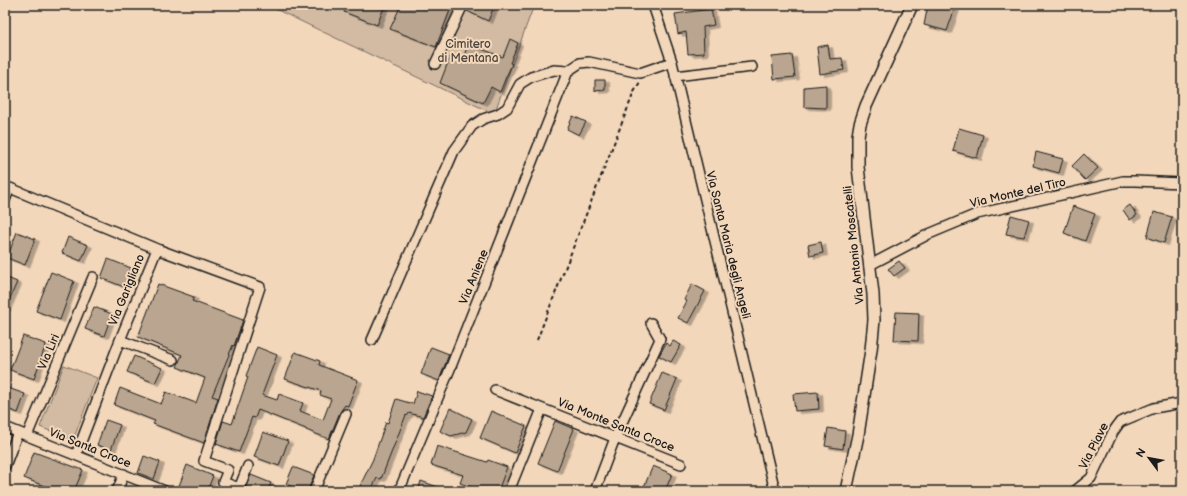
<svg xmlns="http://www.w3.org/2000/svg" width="1187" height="496" font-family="'Balsamiq Sans',sans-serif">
  <defs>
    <filter id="shadow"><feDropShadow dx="4.5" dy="2.5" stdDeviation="0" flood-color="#0004"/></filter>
  </defs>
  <rect width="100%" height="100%" fill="#f3d7ba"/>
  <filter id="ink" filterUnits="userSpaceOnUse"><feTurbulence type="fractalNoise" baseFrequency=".025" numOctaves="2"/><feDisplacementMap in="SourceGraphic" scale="8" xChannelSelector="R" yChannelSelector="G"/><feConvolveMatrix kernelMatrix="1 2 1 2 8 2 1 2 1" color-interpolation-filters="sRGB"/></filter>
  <g filter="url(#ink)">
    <path fill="#d3bba3" stroke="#786c60" d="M267,5h267l-40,109z
      M64,365l33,13 -24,62 -33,-13z"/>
    <path fill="#baa690" stroke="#1c1c1c" filter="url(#shadow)" d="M346,5h39l-8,20 -33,-13z
      M401,5h51l-16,42 -46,-18z
      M470,5h14l9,4 -5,12 -21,-10z
      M928,5h17l10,3 -8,23 -23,-6z
      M711,9l3,16 -11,2 1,26 -16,1 -2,-22 -8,2 -3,-20z
      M510,39l8,4 -8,20 2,1 -6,13 -6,15 -9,-5 -8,16 -43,-20 10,-26 12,5 6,-18 35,13z
      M828,45l2,14 12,-1 2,12 -24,4 -3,-27z
      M792,55l3,22 -21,2 -2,-22z
      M595,80h10v10l-10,1z
      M826,85v23l-22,-1v-20z
      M573,116l13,6 -7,13 -12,-6z
      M959,128l24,7 -6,23 -24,-7z
      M1036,152l27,7 -4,14 -26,-7z
      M1084,154l14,14 -13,12 -13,-14z
      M1130,205l7,10 -7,5 -7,-10z
      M1073,206l22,8 -10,27 -21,-8z
      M1154,212l18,5 -8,26 -17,-6z
      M1011,215l18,5 -5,17 -18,-3z
      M17,232l18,7 -10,26 -18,-7z
      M68,237l20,8 -7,16 -19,-8z
      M821,242l2,11 -13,3 -2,-11z
      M108,259l23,9 -7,19 -23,-9z
      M899,261l6,7 -11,8 -6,-7z
      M51,272l23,9 -14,39 -24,-9z
      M5,277l12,5 -12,28z
      M158,284l36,13 -2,4 51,19 -9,26 -1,-1 -21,51 6,2 -14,45 -51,-19 2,-3 -41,-16 6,-17 41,16 5,-12 30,11 9,-25 -28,-11 5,-12 -44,-18z
      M692,284l13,7 -17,32 -10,-5 9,-17 -3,-1z
      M94,307l18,7 -8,22 -19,-7z
      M896,312l23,1 -1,28 -24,-1z
      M23,336l23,8 -12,35 -24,-9z
      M673,341l8,4 -10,17 -12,-6 7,-13 4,3z
      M257,347l20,8 -15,40 15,5 2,-6 24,9 -3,8 23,9 8,-21 -11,-4 1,-4 -36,-12 10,-27 25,9 -1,4 39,15 -10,26 -3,-1 -5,7 -11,27 -23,-9v-1l-48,-19 -3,8 -3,-1 -13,35 -23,-8 7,-23 9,3 16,-47 -2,-1z
      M431,347l18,7 -10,27 -18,-7z
      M134,356l28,12 -7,15 -28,-11z
      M662,373l15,6 -13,31 -15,-6z
      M5,387l20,7 -7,19 -13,-5z
      M417,391l15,5 -9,21 -14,-4 -2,3 -1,-1 -25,64 -4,-1 -6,12 -11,-4 13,-27 13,-37 2,1 8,-24 17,5z
      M818,392l1,17 -24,2 -2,-17z
      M450,408l22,11 -6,13 -15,4 -11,-5z
      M491,411l35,15 -11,27 -35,-15z
      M106,420l14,5 -9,25 -14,-5z
      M555,421l19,8 -17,42 -19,-8z
      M828,428l17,3 -2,18 -18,-3z
      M263,432l25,9 -9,25 -25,-9z
      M437,446l50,16 1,-2 19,7 -9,24h-17l-21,-8 3,-8 -32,-10z
      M34,452l49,18 -9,21h-17l-33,-13z
      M144,456l16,6 -6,17 -16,-6z
      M187,465l26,11 -6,15h-30z
      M653,466l19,8 -7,17h-23z
      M293,467l21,8 -6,16h-5l-17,-7z
      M251,475l20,8 -3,8h-24z
      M421,481l25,9v1h-28z"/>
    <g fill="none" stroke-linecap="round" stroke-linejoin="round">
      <defs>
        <path id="minor" d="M653,5l19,57 103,429
          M435,64l28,-59
          M675,76l77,-9
          M5,200l5,-12 147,61 -37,91 -44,115
          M157,249l103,38 -56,174 24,9 -5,12 16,6
          M870,265l59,-31 48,-20 146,-33h12l47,2
          M120,340l53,20
          M372,340l82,-189 18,-25 11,-7 15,-5 9,-6 13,-24 11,-7 23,-7 14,1
          M495,390l186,74
          M5,427l160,64
          M27,436l66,-159
          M5,466l13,-34
          M117,491l7,-17
          M238,491l10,-25
          M314,491l32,-77
          M399,491l51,-122 118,-298 12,-8 9,-1 51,11 32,-11
          M509,491l33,-82
          M595,491l20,-53 45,-99 -9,-16
          M1075,491l16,-13 22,-46 7,-10 34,-14 28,-5"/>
        <path id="tertiary" d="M846,491l12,-56 13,-85 3,-30 -1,-26 -15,-127v-31l2,-12 6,-18 46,-101"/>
      </defs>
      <use href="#minor" stroke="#1c1c1c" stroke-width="12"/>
      <use href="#tertiary" stroke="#1c1c1c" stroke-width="14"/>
      <path stroke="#1c1c1c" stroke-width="2" stroke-dasharray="4 3" stroke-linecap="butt" d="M537,340l97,-248 6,-10"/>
      <use href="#minor" stroke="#f3d7ba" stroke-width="9"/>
      <use href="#tertiary" stroke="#f3d7ba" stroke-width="11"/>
    </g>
  </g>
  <g text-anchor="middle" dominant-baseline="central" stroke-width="4" stroke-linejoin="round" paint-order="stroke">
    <g font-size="12" fill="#4a443e" stroke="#f3d7ba">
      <text x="468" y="44">Cimitero<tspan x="468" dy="14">di Mentana</tspan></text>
    </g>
    <g font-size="12" fill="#1c1c1c" stroke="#f3d7ba">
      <text transform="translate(1018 193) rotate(-13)">Via Monte del Tiro</text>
      <text transform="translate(728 245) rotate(76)">Via Santa Maria degli Angeli</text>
      <text transform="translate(854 245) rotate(-96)">Via Antonio Moscatelli</text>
      <text transform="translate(474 277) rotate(-68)">Via Aniene</text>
      <text transform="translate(127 290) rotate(-68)">Via Garigliano</text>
      <text transform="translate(49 352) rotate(-67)">Via Liri</text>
      <text transform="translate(616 425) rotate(22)">Via Monte Santa Croce</text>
      <text transform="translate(1094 446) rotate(-63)">Via Piave</text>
      <text transform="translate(90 448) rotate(22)">Via Santa Croce</text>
    </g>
  </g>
  <rect width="1187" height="496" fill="none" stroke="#f3d7ba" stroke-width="20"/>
  <rect x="10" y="10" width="1167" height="476" fill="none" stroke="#1c1c1c" stroke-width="1.5" filter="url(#ink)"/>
  <g transform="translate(1149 458) rotate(302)" stroke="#f3d7ba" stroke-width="3" paint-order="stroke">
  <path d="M0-3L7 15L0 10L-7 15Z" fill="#1c1c1c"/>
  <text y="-6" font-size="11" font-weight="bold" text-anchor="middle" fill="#1c1c1c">N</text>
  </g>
</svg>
